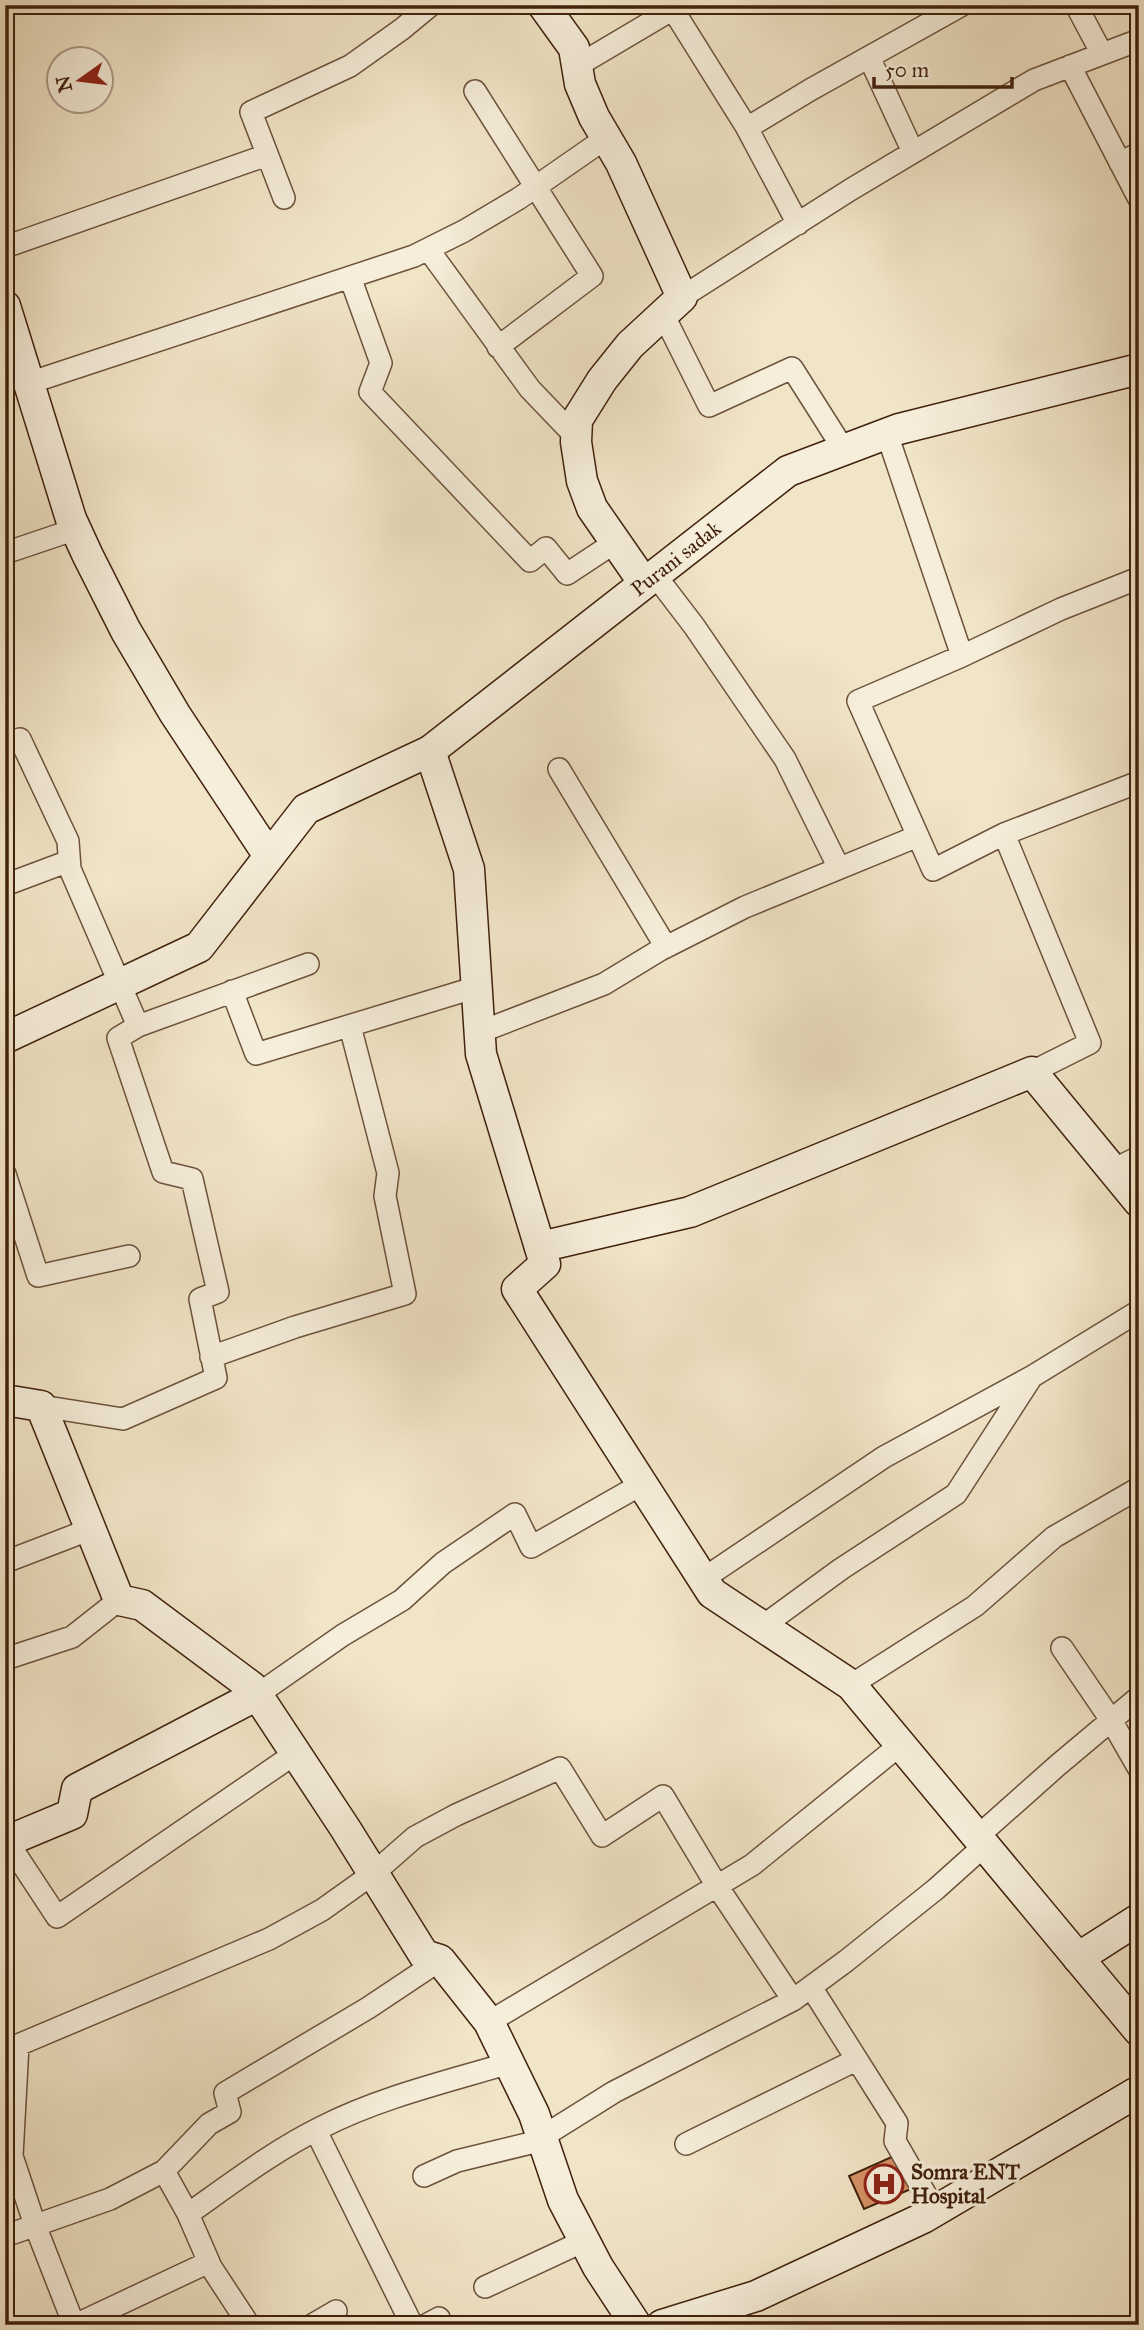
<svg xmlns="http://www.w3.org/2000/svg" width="1144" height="2330" font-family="'IM FELL Great Primer',serif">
  <rect width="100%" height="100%" fill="#f1e5c7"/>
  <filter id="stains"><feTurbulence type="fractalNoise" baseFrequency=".00286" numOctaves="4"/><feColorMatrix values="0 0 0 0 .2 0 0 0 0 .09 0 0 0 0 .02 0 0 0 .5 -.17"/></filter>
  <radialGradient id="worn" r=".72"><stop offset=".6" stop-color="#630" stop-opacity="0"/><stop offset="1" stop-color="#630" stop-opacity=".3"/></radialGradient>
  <path fill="#d59166" stroke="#41210d" stroke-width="2" d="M896,2155l15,34 -47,20 -15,-33z"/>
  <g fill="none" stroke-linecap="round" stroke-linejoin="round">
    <defs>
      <path id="street" d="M670,5l77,123 51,96
        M1076,5l26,49
        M869,57l44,95
        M577,66l103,-61
        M1070,66l69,133
        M475,91l117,185 -94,71
        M747,128l63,-38 152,-85
        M1120,163l19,-10
        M284,198l-33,-86 99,-46 52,-37 29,-24
        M5,247l262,-92
        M428,249l102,140 46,48
        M350,277l31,86 -11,29 160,169 16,-13 21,26 47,-31
        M682,297l168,-107 184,-110 105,-40
        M663,314l46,92 83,-38 52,82
        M29,383l385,-127 50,-25 54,-32 88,-61
        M887,434l75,222 99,-47 78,-31
        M5,553l71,-24
        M655,575l39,51 91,133 54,109
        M962,656l-104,45 75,169 71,-36
        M5,743l15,-4 48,102 2,28 68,157 -20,12 45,134 29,7 26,113 -18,7 16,79 -93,41 -82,-13
        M559,769l107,178
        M5,885l64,-24
        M232,991l24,63 221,-67
        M138,1026l170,-62
        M480,1032l124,-48 56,-34 85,-43 173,-71
        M1032,1072l58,-29 -86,-209 135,-52
        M1113,1170l26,-13
        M5,1174l33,102 91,-20
        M211,1357l84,-30 110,-33 -20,-98 3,-23 -38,-147
        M5,1562l86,-33
        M703,1579l181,-122 149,-81 106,-65
        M763,1626l78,-57 115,-75 75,-116
        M1062,1648l49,72 28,49
        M5,1659l67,-22 47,-37
        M851,1685l124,-79 79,-69 85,-49
        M257,1695l86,-60 59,-35 41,-37 72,-49 16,33 111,-63
        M977,1837l81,-72 81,-68
        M7,1841l50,76 239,-164
        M811,1987l86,136 -2,18 40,70
        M489,2022l263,-157 148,-120
        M316,2131l96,194
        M542,2137l72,-45 179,-92 53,-39 90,-72 48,-43
        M686,2144l170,-84
        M164,2171l24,43 23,53 38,58
        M424,2176l33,-15 86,-21
        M188,2214c44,-31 87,-64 134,-87 59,-30 124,-45 187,-64
        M5,2236l105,-37 54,-28 45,-47 21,-12 -5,-19 143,-85 72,-48
        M485,2287l99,-46
        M74,2325l-39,-100 -23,-69 6,-111 251,-106 53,-29 52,-37 41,-36 41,-22 104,-47 42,68 61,-40 54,90 76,114
        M75,2325l134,-63
        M312,2325l24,-14
        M426,2325l13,-7"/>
      <g id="secondary">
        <path d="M543,5l31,43 6,36 14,33 27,46 61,134 -52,48 -28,35 -25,40 -1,22 6,39 10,27 52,75"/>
        <path d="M5,306l66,213 17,37 38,75 49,83 94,142"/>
        <path d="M430,751l39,118 12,185 64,210 -28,25 195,304 139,92 288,346"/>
        <path id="s1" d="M5,1038l194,-91 107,-138 124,-58 358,-280 111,-42 240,-60"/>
        <path d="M540,1247l150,-35 342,-140 107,130"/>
        <path d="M5,1400l36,6 78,194 23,5 110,82 93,141 79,127 16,5 49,62 45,92 29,86 35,67 38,58"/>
        <path d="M5,1842l67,-28 5,-25 180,-94"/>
        <path d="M1078,1958l61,-39"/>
        <path d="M662,2325l94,-29 167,-78 216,-127"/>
      </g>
    </defs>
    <use href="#street" stroke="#6d523c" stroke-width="24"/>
    <use href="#secondary" stroke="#41210d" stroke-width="33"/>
    <use href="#street" stroke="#f6eedb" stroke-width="21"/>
    <use href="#secondary" stroke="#f6eedb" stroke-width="30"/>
  </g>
  <defs>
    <symbol id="hospital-ring" viewBox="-11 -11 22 22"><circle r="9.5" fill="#f6eedb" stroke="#8f2418" stroke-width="1.5"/><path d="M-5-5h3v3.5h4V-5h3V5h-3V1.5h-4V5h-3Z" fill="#8f2418"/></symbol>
  </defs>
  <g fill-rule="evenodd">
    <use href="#hospital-ring" x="862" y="2162" width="44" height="44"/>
  </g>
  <g text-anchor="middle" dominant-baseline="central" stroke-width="6" stroke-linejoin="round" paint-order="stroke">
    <g font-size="21" fill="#41210d" stroke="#f6eedb">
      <text stroke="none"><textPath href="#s1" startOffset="838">Purani sadak</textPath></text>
    </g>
    <g font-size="21" font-weight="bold" fill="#41210d" stroke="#f6eedb" text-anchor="start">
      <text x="911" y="2172">Somra ENT<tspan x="911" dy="24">Hospital</tspan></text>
    </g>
  </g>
  <rect width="1144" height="2330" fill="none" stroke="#f1e5c7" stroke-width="28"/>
  <rect x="7" y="7" width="1130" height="2316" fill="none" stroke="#41210d" stroke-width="3.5"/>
  <rect x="14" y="14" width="1116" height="2302" fill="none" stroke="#41210d" stroke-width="2"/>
  <g transform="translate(80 80) rotate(256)"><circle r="33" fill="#f6eedb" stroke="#ae9c89" stroke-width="2"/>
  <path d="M0-5L12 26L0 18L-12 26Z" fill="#8f2418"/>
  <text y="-10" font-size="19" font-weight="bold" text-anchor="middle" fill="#41210d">N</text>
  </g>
  <path d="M874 77v10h138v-10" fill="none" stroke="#41210d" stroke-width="3.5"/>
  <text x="885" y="77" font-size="21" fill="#41210d" stroke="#f6eedb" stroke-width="5" paint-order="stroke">50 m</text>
  <rect width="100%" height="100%" filter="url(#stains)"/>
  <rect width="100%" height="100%" fill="url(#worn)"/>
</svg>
